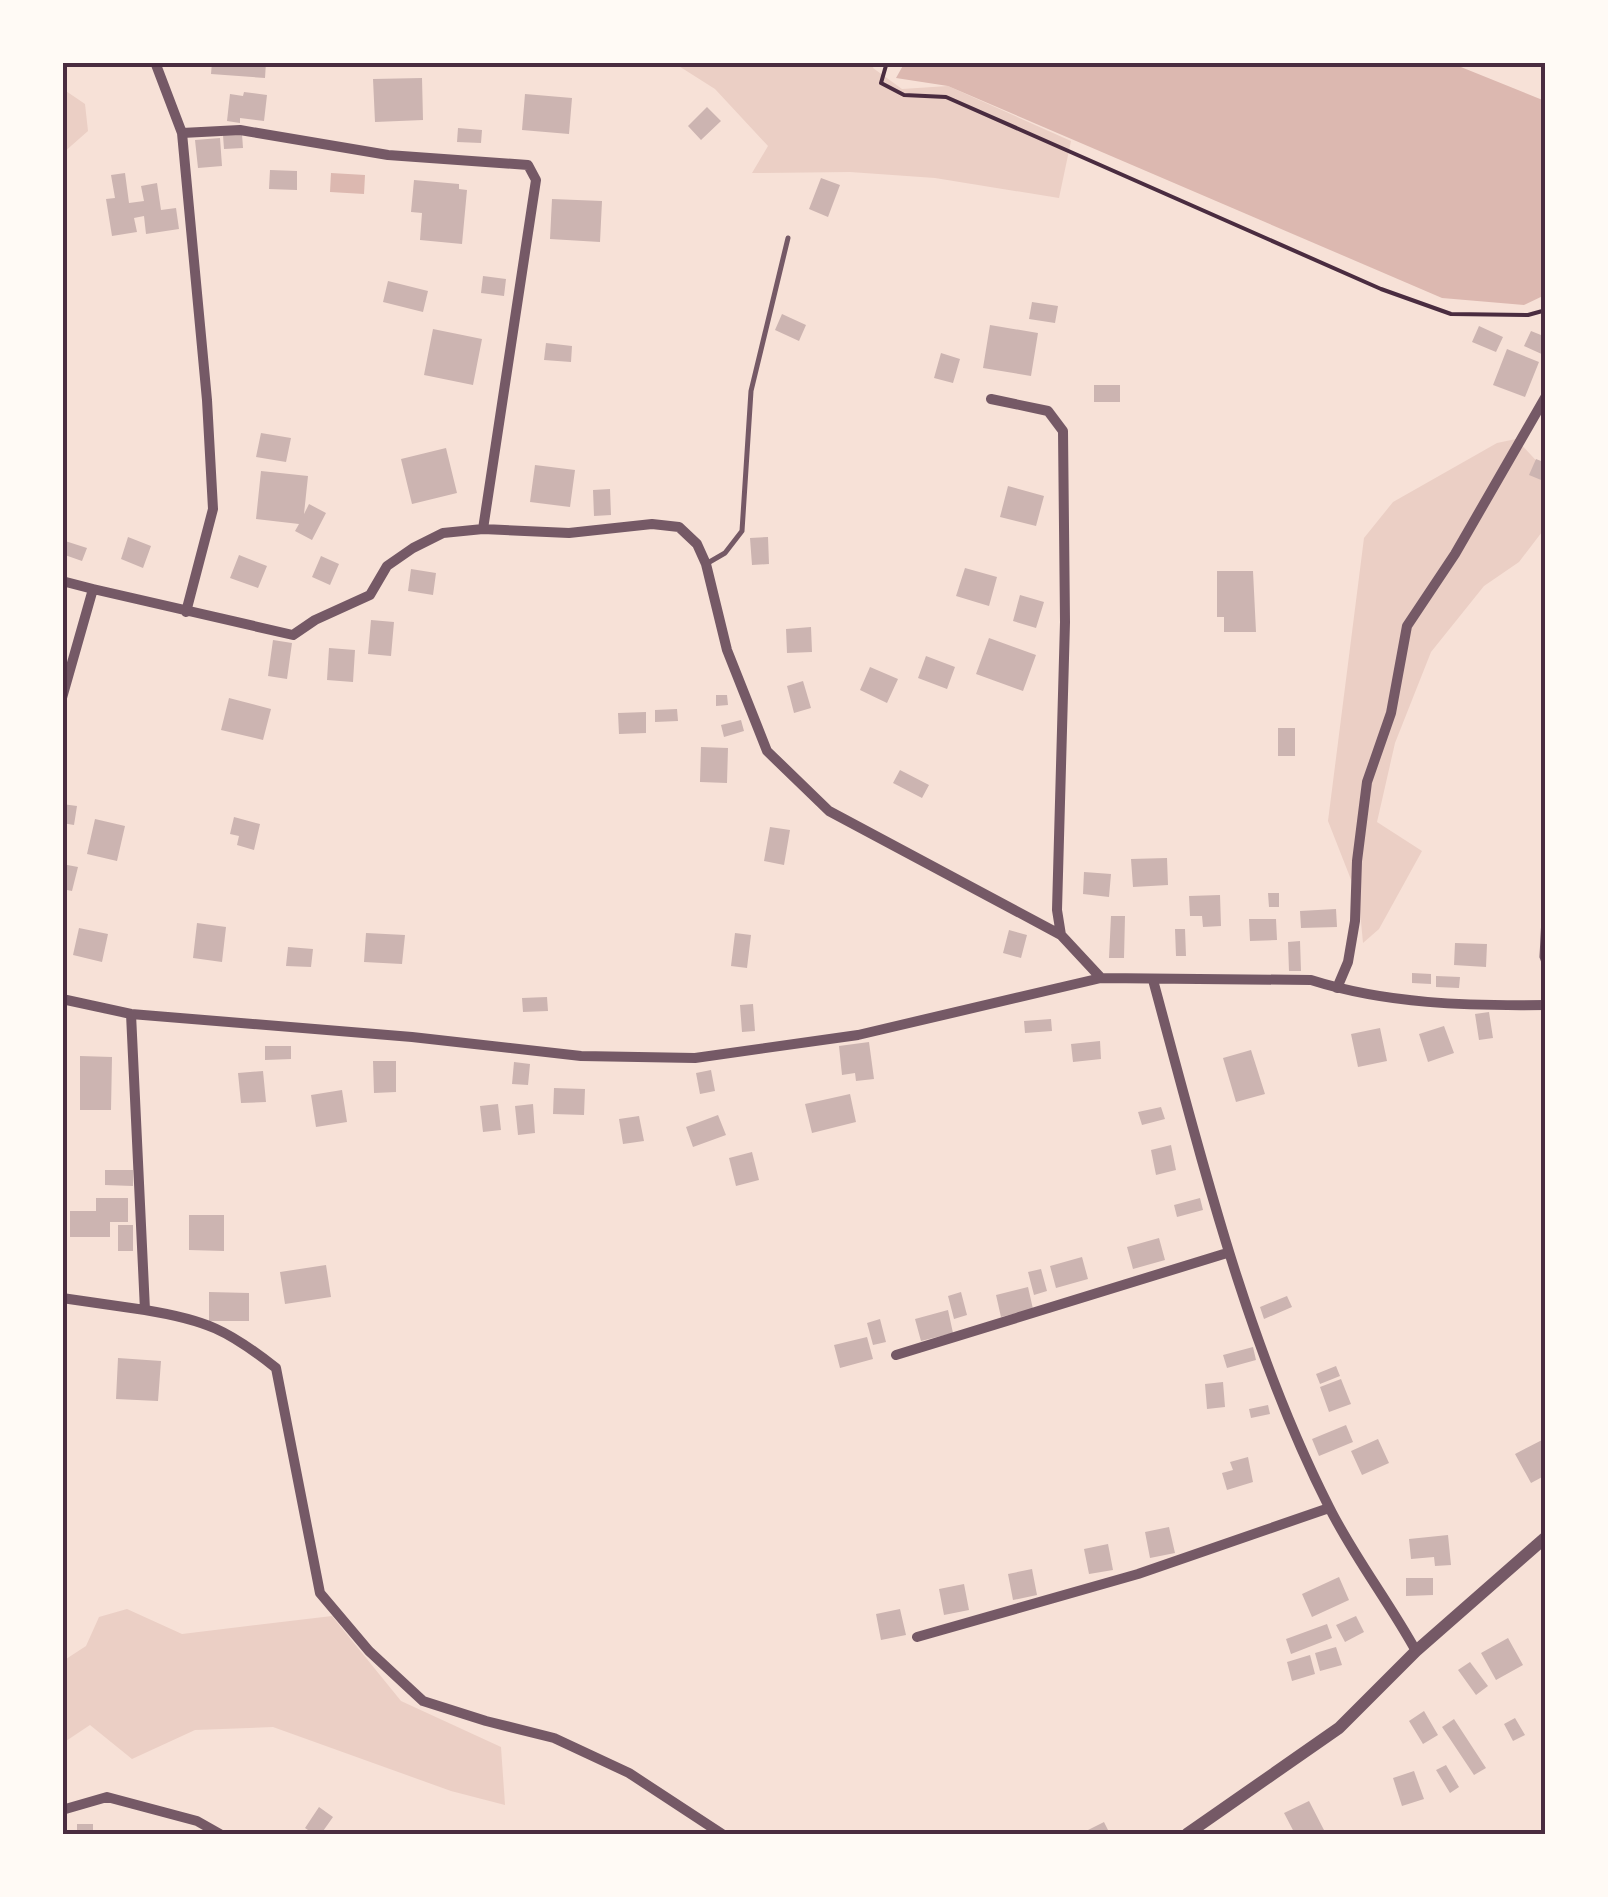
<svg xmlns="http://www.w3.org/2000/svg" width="1608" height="1897" font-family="Barlow,sans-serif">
  <rect width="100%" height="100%" fill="#f7e1d7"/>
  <path fill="#ebcfc5" d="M674,63h201l-2,5 29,21 46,-3 123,55 -12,57 -124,-20 -85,-6 -98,1 16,-27 -53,-57z
    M63,89l22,15 3,27 -25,22z
    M1516,439l29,31v58l-26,34 -35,24 -53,66 -36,91 -18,79 45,29 -43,78 -16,14 -4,-43 -31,-79 36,-283 29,-36 104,-59z
    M127,1609l55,25 150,-18 69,85 100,46 4,58 -54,-14 -178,-64 -78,3 -63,29 -42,-34 -27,18v-82l23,-15 13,-29z"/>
  <path fill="#dcb8b0" d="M905,62l546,1 94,38v194l-21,10 -82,-7 -494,-212 -52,-8z
    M331,173l34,2 -1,19 -34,-2z"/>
  <path fill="#ccb4b1" d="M212,62h54l-1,16 -54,-4z
    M422,78l1,42 -48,2 -2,-43z
    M244,92l23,3 -3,26 -24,-3v5l-13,-2 3,-27 13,2z
    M525,94l47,4 -3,36 -47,-4z
    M707,107l14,14 -20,19 -13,-14z
    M458,128l24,2 -1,13 -24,-1z
    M242,134l1,14 -19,1 -1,-14z
    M220,138l2,28 -24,2 -3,-28z
    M270,170l27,1v19l-28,-1z
    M125,173l4,30 15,-2 -3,-15 16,-3 4,27 15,-2 3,21 -33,5 -2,-18 -10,2 3,14 -25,4 -6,-37 9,-1 -4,-23z
    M821,178l19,7 -12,32 -19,-8z
    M414,180l45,4v5l8,1 -5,54 -42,-4 2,-27 -11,-1z
    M552,199l50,2 -2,41 -50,-3z
    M483,276l23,3 -2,17 -23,-3z
    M388,281l40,10 -5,21 -40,-10z
    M1032,302l26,4 -3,17 -26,-4z
    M782,314l24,11 -7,16 -24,-11z
    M990,325l48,8 -7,43 -48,-8z
    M1479,326l24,11 -7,15 -24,-10z
    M433,329l49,10 -9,46 -49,-10z
    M1531,331l15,6v19l-22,-10z
    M546,343l26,3 -1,16 -27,-2z
    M1507,349l32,13 -14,35 -32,-12z
    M941,353l19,6 -7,24 -19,-5z
    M1094,385h26v17h-26z
    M261,433l30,5 -5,24 -30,-5z
    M446,448l11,45 -45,11 -11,-45z
    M1536,459l10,4v19l-17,-7z
    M535,465l40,5 -5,37 -40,-5z
    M261,471l47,5 -4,38 5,-10 17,9 -14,27 -17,-9 4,-7 -43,-5z
    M1008,486l36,10 -8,30 -36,-9z
    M610,489l1,26 -17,1 -1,-26z
    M128,537l23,9 -8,22 -22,-9z
    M768,537l1,27 -17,1 -2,-27z
    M62,540l25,8 -5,13 -20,-7z
    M239,555l28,11 -9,22 -28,-10z
    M321,556l18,8 -9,21 -18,-8z
    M965,568l32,9 -8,29 -33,-10z
    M411,569l25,4 -3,22 -25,-4z
    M1217,571h36l3,61h-32v-15h-7z
    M1020,595l24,7 -8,26 -23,-7z
    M371,620l23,2 -3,34 -23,-2z
    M811,627l1,25 -25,1 -1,-24z
    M989,638l47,17 -13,36 -47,-17z
    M273,640l19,3 -5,36 -19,-3z
    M329,648l26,2 -2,32 -26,-2z
    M926,656l29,11 -8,22 -29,-11z
    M870,667l28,12 -11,24 -27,-13z
    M803,681l8,27 -17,5 -7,-27z
    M716,695h11l1,10 -12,1z
    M229,698l42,11 -8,31 -42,-10z
    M677,709l1,12 -23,1v-12z
    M646,712v21l-27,1 -1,-21z
    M741,720l3,11 -20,6 -3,-12z
    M1278,728h17v28h-17z
    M701,747l27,1 -1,35 -27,-1z
    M900,770l29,15 -7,13 -29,-15z
    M62,804l15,2 -3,19 -12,-2z
    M234,817l26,7 -6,26 -17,-5 2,-9 -9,-2z
    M95,819l30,7 -8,35 -30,-7z
    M770,827l20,3 -6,35 -20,-4z
    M1167,858l1,27 -35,2 -2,-28z
    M62,864l16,3 -6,24 -10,-2z
    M1084,872l27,2 -2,23 -26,-3z
    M1268,893h11v14h-10z
    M1220,895l1,31 -18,1 -1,-11h-12l-1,-20z
    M1336,909l1,18 -36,1 -1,-17z
    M1111,916h14l-1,42h-15z
    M1249,919h27l1,21 -27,1z
    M197,923l29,4 -4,35 -29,-4z
    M79,928l29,6 -6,28 -29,-7z
    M1175,929h10l1,27h-10z
    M1009,930l18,5 -6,23 -18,-5z
    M366,933l39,2 -3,29 -38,-2z
    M735,933l16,2 -4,33 -16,-2z
    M1300,941l1,30h-12l-1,-29z
    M1455,943l32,1 -1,23 -32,-2z
    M288,947l25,2 -2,18 -25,-1z
    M1412,973l19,1v10l-19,-1z
    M1436,976l24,1 -1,11 -23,-1z
    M547,997l1,14 -25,1 -1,-14z
    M753,1004l2,27 -13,1 -2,-27z
    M1489,1012l4,26 -14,2 -4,-26z
    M1051,1019l1,12 -27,2 -1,-12z
    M1444,1026l10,27 -26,9 -9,-28z
    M1380,1028l7,33 -29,6 -7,-33z
    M1100,1041l1,18 -28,3 -2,-18z
    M869,1042l5,37 -18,2 -1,-8 -13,2 -3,-29z
    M265,1046h26v13l-26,1z
    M1251,1050l14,44 -29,8 -13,-44z
    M80,1056l32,1 -1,53h-31z
    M373,1061h23v31l-22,1z
    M514,1062l16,2 -2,21 -16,-1z
    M711,1070l4,21 -15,3 -4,-21z
    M263,1071l3,31 -25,1 -3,-30z
    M554,1088l31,1 -1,26 -31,-1z
    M342,1090l5,32 -31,5 -5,-32z
    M850,1094l6,28 -44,11 -7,-29z
    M498,1104l3,26 -18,2 -3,-26z
    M533,1104l2,29 -17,2 -3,-29z
    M1161,1107l4,12 -23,6 -4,-13z
    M718,1115l8,20 -33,12 -7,-20z
    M639,1116l5,25 -21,3 -4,-25z
    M1171,1145l5,25 -20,5 -5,-25z
    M752,1152l7,28 -23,6 -7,-28z
    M105,1170h28v16l-28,-1z
    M96,1198h32v24h-18v15h-40v-26h26z
    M1200,1198l3,12 -26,7 -3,-12z
    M189,1215h35v36l-35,-1z
    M118,1225h15v26h-15z
    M1159,1238l6,22 -32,9 -6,-22z
    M1082,1257l6,22 -32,9 -6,-22z
    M326,1265l5,32 -46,7 -5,-32z
    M1041,1269l6,22 -13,4 -6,-23z
    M1028,1287l5,22 -32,8 -5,-22z
    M209,1292l40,1v28h-40z
    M961,1292l6,23 -13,4 -6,-23z
    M1287,1296l5,11 -28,12 -4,-12z
    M948,1310l5,23 -32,8 -6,-22z
    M880,1319l6,23 -13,3 -6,-22z
    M867,1337l6,22 -33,9 -6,-23z
    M1253,1347l3,13 -29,8 -4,-13z
    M118,1358l43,3 -3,40 -42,-2z
    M1336,1366l4,10 -20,8 -4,-10z
    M1341,1379l10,25 -22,8 -9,-25z
    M1223,1382l2,25 -18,2 -2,-25z
    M1268,1405l2,9 -19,4 -2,-9z
    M1346,1425l7,17 -34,14 -7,-17z
    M1546,1438v37l-15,8 -16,-29z
    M1378,1439l11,24 -27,12 -11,-24z
    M1248,1457l5,25 -26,8 -5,-17 11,-3 -3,-8z
    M1169,1527l6,26 -25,5 -5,-26z
    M1448,1535l3,30 -16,1 -1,-9 -23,2 -2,-20z
    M1108,1544l5,26 -24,4 -5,-25z
    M1032,1569l5,26 -24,5 -5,-26z
    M1339,1577l10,23 -37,17 -10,-23z
    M1406,1578h27v17l-27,1z
    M964,1584l5,26 -25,5 -5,-26z
    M900,1609l6,26 -25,5 -5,-26z
    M1356,1616l8,16 -19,10 -9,-17z
    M1327,1624l5,14 -41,16 -5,-15z
    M1508,1638l15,27 -27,15 -15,-27z
    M1336,1647l6,18 -22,6 -5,-18z
    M1310,1655l5,19 -23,7 -5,-19z
    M1470,1662l18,24 -12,9 -18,-25z
    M1424,1711l14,24 -15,9 -14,-23z
    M1515,1718l10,17 -12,6 -9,-17z
    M1454,1719l32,49 -12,7 -32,-48z
    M1446,1765l13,22 -9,6 -14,-23z
    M1414,1771l10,28 -22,7 -9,-28z
    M1309,1801l16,31 -30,2 -11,-21z
    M319,1807l14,10 -12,17h-7l-9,-6z
    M1104,1822l6,12h-30z
    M77,1824h16v10h-16z"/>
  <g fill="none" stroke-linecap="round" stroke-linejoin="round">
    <path stroke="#4a2c40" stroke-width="4" d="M887,62l-6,21 23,12 42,2 435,192 70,25 77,1 18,-5
      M1534,62l12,5"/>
    <path stroke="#755966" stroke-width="5" d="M706,564l19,-11 17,-22 9,-140 37,-153
      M1546,878l-4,79 4,11"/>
    <path stroke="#755966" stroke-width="10" d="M155,62l27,71 25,267 6,109 -27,103
      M182,133l58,-3 148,25 140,10 8,15 -53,349
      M62,581l31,8
      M62,698l31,-109 200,46 22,-15 55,-25 17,-29 26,-18 30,-15 40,-4 86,4 83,-9 27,3 18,17 9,20 21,86 40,101 62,60 232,124 -4,-25 8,-288 -2,-191 -15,-20 -57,-12
      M1061,935l40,43
      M1153,980c48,177 93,363 176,527 25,50 60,95 87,144
      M1337,988l11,-26 7,-41 2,-60 10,-79 24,-69 16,-87 48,-72 91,-158
      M62,999l69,15 281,23 169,19 114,2 163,-23 243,-57 210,2c76,24 156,26 235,25
      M62,1298l83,12 -14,-296
      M145,1310c61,10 83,20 131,58l44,225 49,58 54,50 63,20 68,17 75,35 93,61
      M896,1355l331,-102
      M917,1637l221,-63 191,-66
      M62,1810l45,-13 90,24 23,13"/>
    <path stroke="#755966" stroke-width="12" d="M1187,1834l152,-106 77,-77 130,-114"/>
  </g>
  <rect width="1608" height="1897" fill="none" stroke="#fffaf5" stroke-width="130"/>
  <rect x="65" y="65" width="1478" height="1767" fill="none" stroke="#4a2c40" stroke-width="4"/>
</svg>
